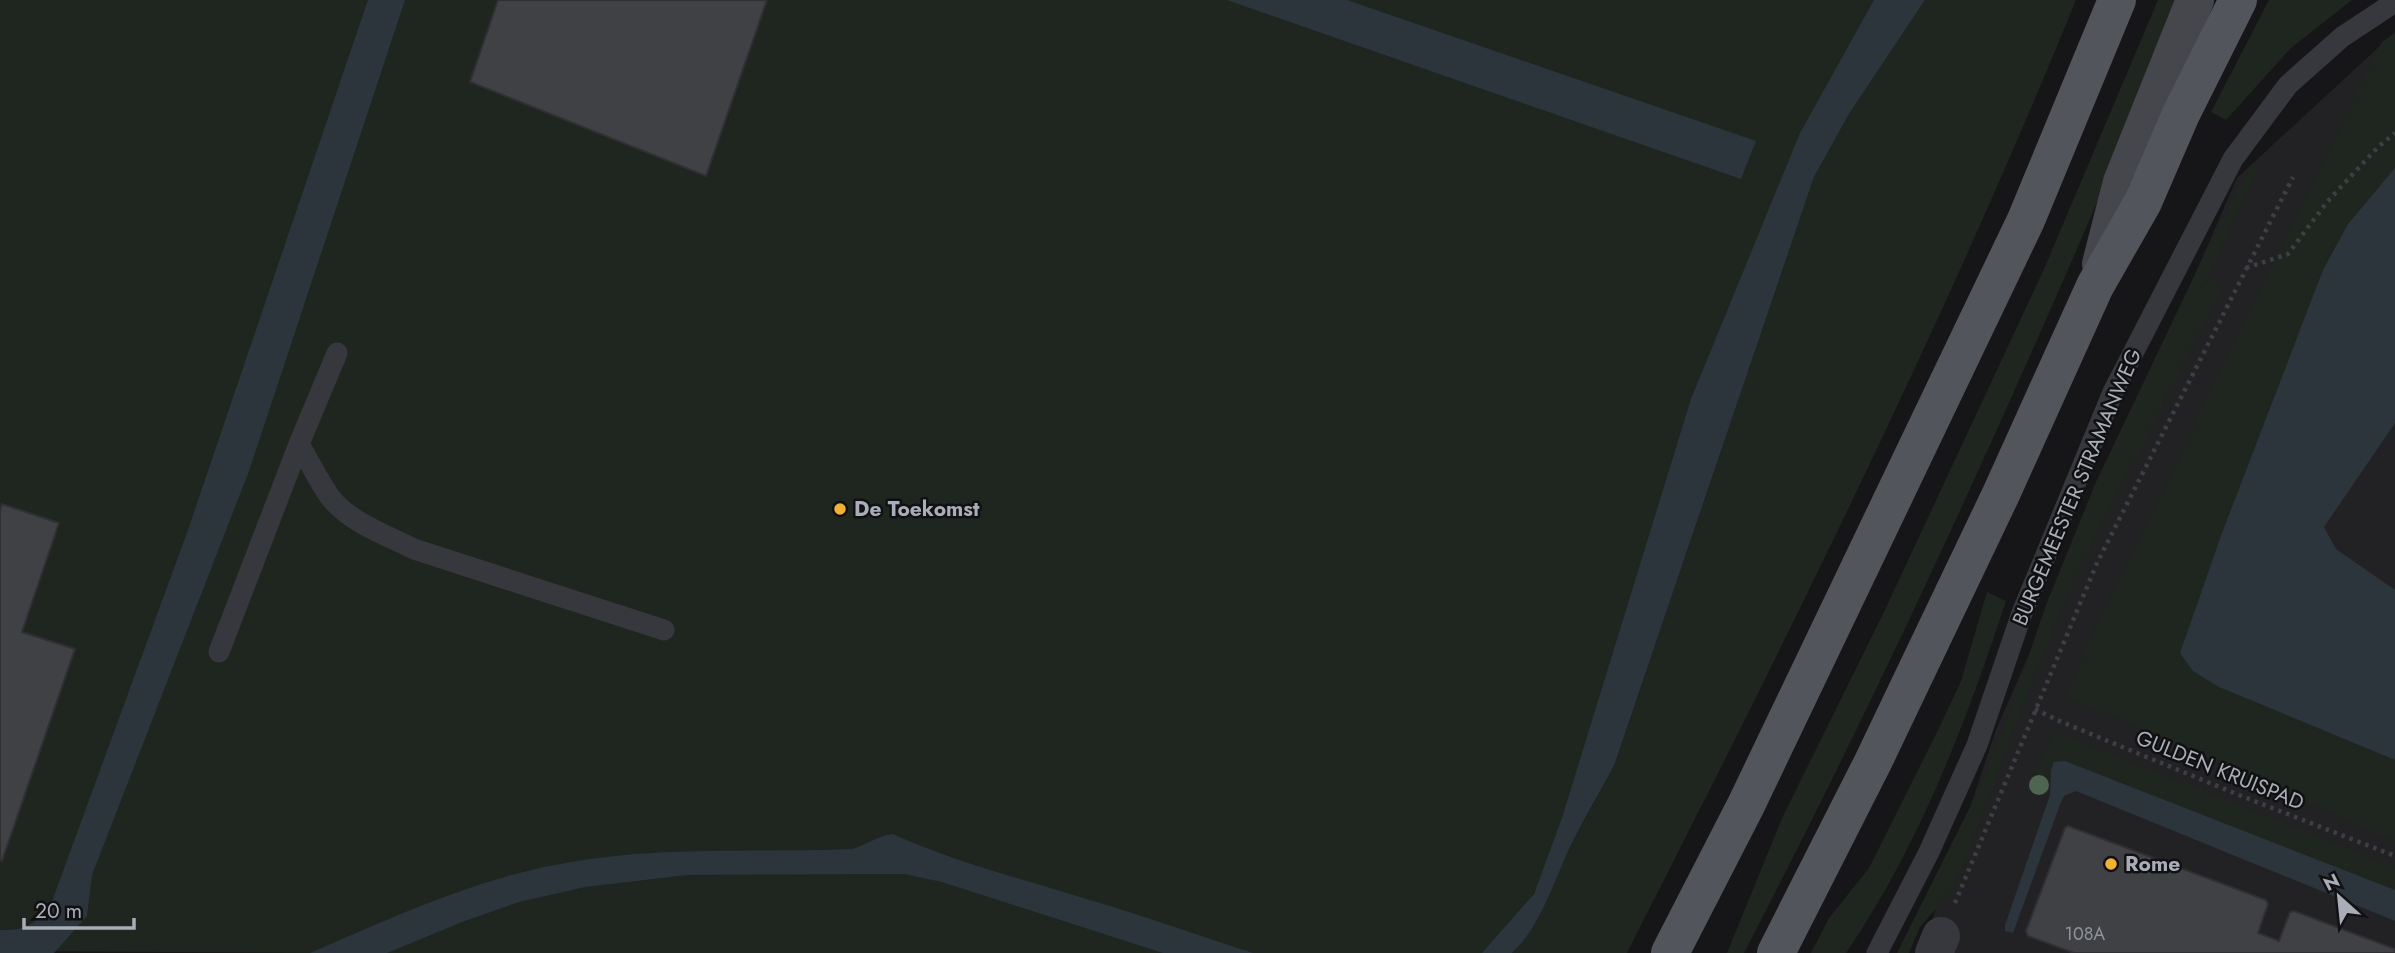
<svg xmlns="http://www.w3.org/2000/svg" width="2395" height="953" font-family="Jost,sans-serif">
  <rect width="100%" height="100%" fill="#161618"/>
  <path fill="#222225" d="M2395,32v921h-474l75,-223 241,-552z"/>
  <path fill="#1e261f" d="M0,0h1893l-96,180 -232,658 -65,115h-1156l308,-91 -323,91 -329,-2z
    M1925,0h151c-132,325 -290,640 -449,953h-115c29,-26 43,-75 60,-110 14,-26 28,-51 42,-77l200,-589 35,-63z
    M2158,0h25c-135,323 -277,642 -439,953h-17l56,-137 100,-202 161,-345z
    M2269,0h83l-61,48 -65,72 -15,-8z
    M2395,33v135l-47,56 -25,46 -101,263 -3,154 176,73v82l-220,-99 -109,-46 18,-46 264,-541 34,-68z
    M2254,163l6,4 -57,119h-3l3,2 8,-14 10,15 -146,290 -32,76 -89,233 -34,39 -11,26h-12l78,-156 31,-75 40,-117 50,-123 123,-258 18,-35z
    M1987,592l19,9c-40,122 -87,245 -160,352h-35l18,-35 40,-50 69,-138 23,-49z
    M2054,731l341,136v23l-330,-129 -12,21 -19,-10z"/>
  <path fill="#2c353c" d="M368,0h37l-156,471 -157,404 -5,41 -33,37h-54v-23c27,1 34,-6 51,-26l137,-374z
    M1227,0h120l409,141 -15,38z
    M1874,0h51l-76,114 -35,63 -200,589c-14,26 -29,51 -42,77 -17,35 -31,84 -60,110h-30l52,-59 28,-76 129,-419 109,-266z
    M2395,168v255l-71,104 12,22 59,41v170l-176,-73 -26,-16 -13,-18 42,-120 101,-263 25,-46z
    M2065,761l330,129v31l-319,-130 -12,5 -3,6 -48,131 -8,-2v-6l45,-130 1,-25 3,-8z
    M893,834c57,26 118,42 177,60 62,18 122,39 183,59h-90l-221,-71 -38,-8h-27l-190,1 -102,12 -66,15 -57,20 -75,31h-77c79,-34 160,-72 245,-88 98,-20 198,-12 297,-16 15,-4 25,-13 41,-15z"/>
  <path fill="#404145" stroke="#303034" stroke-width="2" d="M498,0h269l-61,176 -236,-94z
    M2,504l57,19 -37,109 53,17 -73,212 -2,-1v-349z
    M2068,826l198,74 2,4 -10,29 21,8 11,-29 4,-1 101,38v4h-321l-46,-17 -2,-5 39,-103z"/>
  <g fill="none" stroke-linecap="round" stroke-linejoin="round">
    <path stroke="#3d3f44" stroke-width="4.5" stroke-dasharray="3.5 5" stroke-linecap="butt" d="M2246,268l42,-14 39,-52 51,-55 17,-14
      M2035,709l22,11 182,75 156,61
      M1955,903l142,-340 196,-386"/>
    <path stroke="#37383d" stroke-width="21" d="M299,444l38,-91
      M219,652l80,-208c10,17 19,36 31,53 19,25 56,38 84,52l250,81
      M1877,953l52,-101 48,-107 45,-132 91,-221 120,-233 55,-74 54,-48 53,-35"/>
    <path stroke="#37383d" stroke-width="38" d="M1934,953l7,-17"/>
    <path stroke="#45474d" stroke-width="38" d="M2101,264l21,-82 73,-182"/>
    <path stroke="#53555c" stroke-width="38" d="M1670,953l76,-148 280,-585 91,-220
      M1776,953l97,-191 128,-268 94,-208 48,-84 38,-88 57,-114"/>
  </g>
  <circle fill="#506452" cx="2039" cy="785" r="10"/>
  <g fill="#f2b134" stroke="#111113" stroke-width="2.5">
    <circle cx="840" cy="509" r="7"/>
    <circle cx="2111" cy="864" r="7"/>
  </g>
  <g text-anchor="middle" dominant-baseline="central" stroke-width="5" stroke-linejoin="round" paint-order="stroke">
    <g font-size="18" fill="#8e929b">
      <text x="2085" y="934">108A</text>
    </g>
    <g font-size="21" fill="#a8adb8" stroke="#111113">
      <text transform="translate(2077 487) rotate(-67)">BURGEMEESTER STRAMANWEG</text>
      <text transform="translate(2220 770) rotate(22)">GULDEN KRUISPAD</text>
    </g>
    <g font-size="21" font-weight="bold" fill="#a8adb8" stroke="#111113" text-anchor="start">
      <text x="854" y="509">De Toekomst</text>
      <text x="2125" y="864">Rome</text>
    </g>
  </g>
  <g transform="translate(2339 897) rotate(333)" stroke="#111113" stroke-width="5" paint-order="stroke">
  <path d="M0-5L12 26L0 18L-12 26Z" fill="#a8adb8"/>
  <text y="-10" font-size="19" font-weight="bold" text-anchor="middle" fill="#a8adb8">N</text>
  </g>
  <path d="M24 918v10h110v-10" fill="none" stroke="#a8adb8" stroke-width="3.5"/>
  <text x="35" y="918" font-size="21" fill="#a8adb8" stroke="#111113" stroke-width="5" paint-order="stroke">20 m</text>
</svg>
